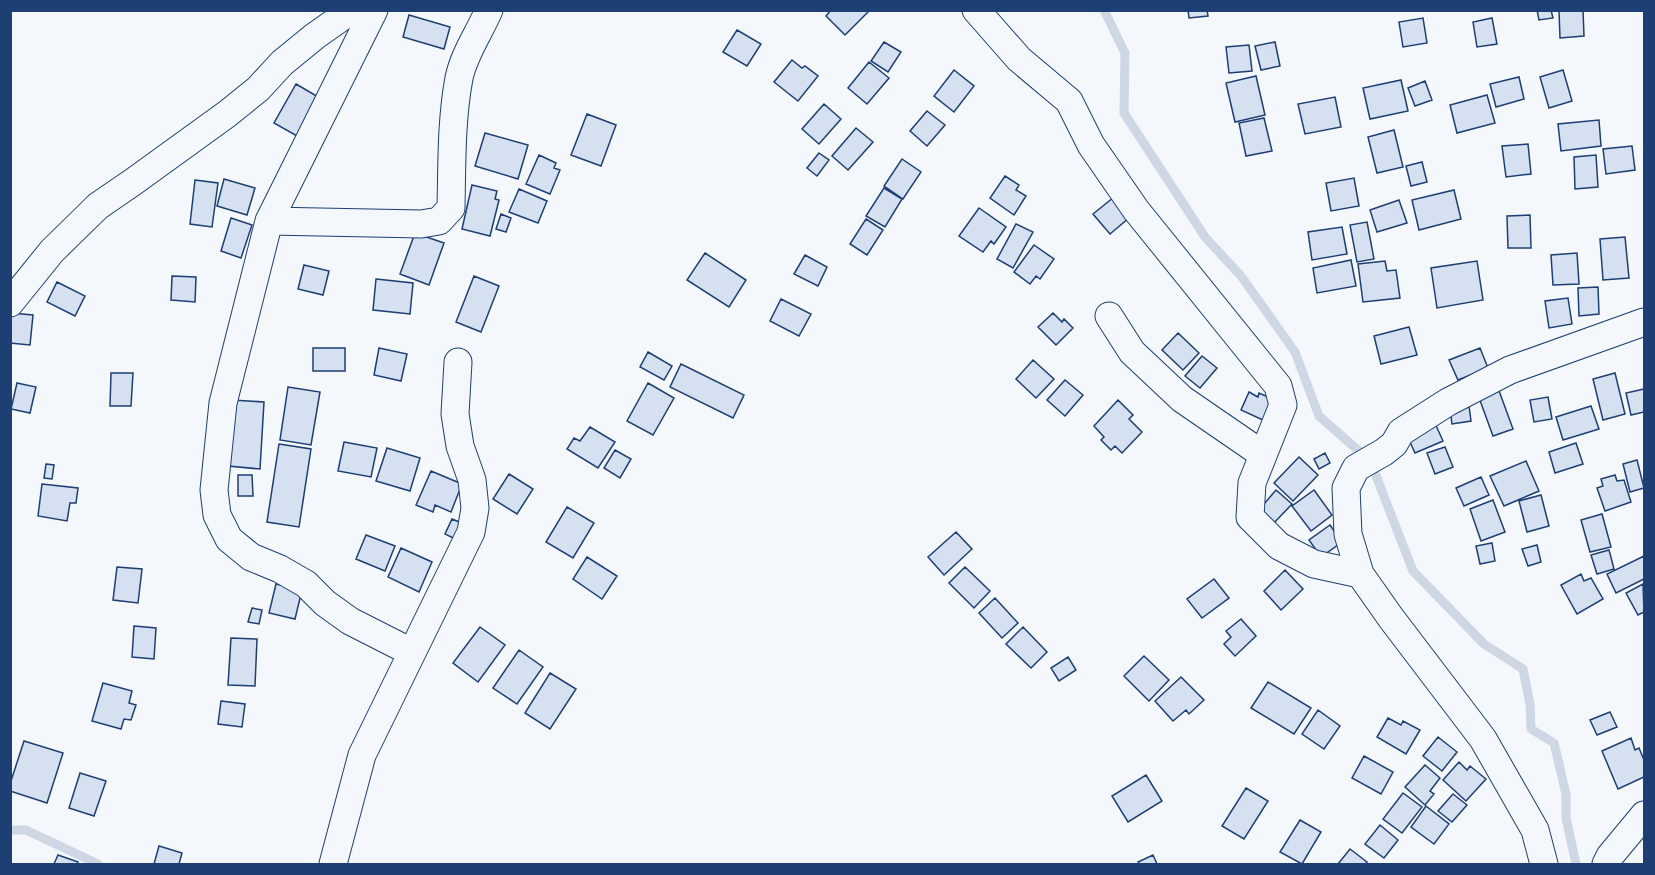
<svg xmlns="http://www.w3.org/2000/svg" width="1655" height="875" font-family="Raleway,sans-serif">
  <rect width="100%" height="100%" fill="#f4f7fb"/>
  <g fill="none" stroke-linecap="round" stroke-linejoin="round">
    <path stroke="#cfd7e4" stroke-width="9" d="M1104,10l21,43 -1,60 81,124 36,39 54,76 24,64 41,36 13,16 40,103 71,73 39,25 7,35 1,25 23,14 12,51v24l10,46
      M10,830h16l72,34"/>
  </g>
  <path fill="#d5e0f0" stroke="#1d3f73" stroke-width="1.5" d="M831,10h39l-25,25 -19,-19z
    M1188,10h19l1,6 -19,2z
    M1537,10h14l2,8 -14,2z
    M1583,10l1,26 -24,2 -1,-27z
    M409,15l41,12 -6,22 -41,-12z
    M1423,18l4,25 -24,4 -4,-25z
    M1492,18l5,26 -20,3 -4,-25z
    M737,30l24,14 -14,22 -24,-14z
    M884,42l17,10 -13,20 -17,-11z
    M1275,42l5,24 -19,4 -6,-24z
    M1249,45l3,26 -23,2 -3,-26z
    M792,60l10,8 3,-2 13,10 -20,25 -24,-19z
    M869,62l20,16 -22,26 -19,-16z
    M954,70l20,16 -20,26 -20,-16z
    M1563,70l9,31 -23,7 -9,-31z
    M1256,76l9,39 -30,7 -9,-39z
    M1519,77l5,22 -28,8 -6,-23z
    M1401,80l7,31 -38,8 -7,-31z
    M1425,81l7,19 -17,6 -7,-18z
    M296,84l24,14 -23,38 -23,-13z
    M1487,95l8,28 -38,10 -7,-28z
    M1335,97l6,30 -36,7 -7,-30z
    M824,104l17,15 -22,25 -17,-15z
    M927,111l18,14 -18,21 -17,-15z
    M587,114l29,11 -15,41 -30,-11z
    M1264,118l8,33 -26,5 -7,-33z
    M1599,120l2,26 -40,5 -3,-27z
    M856,128l17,14 -25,28 -16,-14z
    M1394,130l9,37 -26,6 -9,-36z
    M485,133l43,12 -10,34 -43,-13z
    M1528,144l3,30 -25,3 -4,-31z
    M1632,146l3,24 -29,4 -3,-25z
    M819,153l10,7 -12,16 -10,-8z
    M539,155l17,8 -2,5 6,2 -10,24 -24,-10z
    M1596,155l2,32 -23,2 -1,-32z
    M902,159l19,13 -18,27 -19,-13z
    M1422,162l5,20 -16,4 -5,-20z
    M1005,176l14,9 -3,5 10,6 -12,19 -24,-17z
    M1354,178l5,28 -28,5 -5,-28z
    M224,179l31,9 -8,27 -30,-9z
    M195,180l23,3 -6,44 -22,-3z
    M472,185l25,6 -2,8 4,1 -9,36 -28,-7z
    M884,188l18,11 -17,28 -19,-11z
    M519,189l28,12 -9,22 -29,-11z
    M1454,190l7,29 -42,11 -7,-30z
    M1119,193l17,19 -26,22 -17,-20z
    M1399,200l8,23 -30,9 -7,-22z
    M979,208l27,19 -12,17 -3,-3 -8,11 -24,-16z
    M501,214l10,4 -5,14 -10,-3z
    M1530,215l1,33h-23l-1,-32z
    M231,218l21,7 -11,33 -20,-7z
    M866,219l17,11 -16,25 -17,-11z
    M1367,222l7,37 -17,3 -7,-37z
    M1016,224l17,8 -20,36 -16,-9z
    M1342,227l5,27 -35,6 -4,-28z
    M415,233l29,10 -15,42 -29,-11z
    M1625,237l4,41 -26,2 -3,-41z
    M1034,245l20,14 -14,20 -4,-3 -6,8 -16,-12z
    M705,253l41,27 -17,27 -42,-27z
    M1577,253l2,31 -26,1 -2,-30z
    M805,255l22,12 -9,19 -24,-12z
    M1351,260l5,26 -39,7 -4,-25z
    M1385,261l2,10 9,-1 4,28 -37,4 -5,-38z
    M1477,261l6,39 -46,8 -6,-40z
    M304,265l25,6 -6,24 -25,-6z
    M172,276l24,1 -1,25 -24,-2z
    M474,276l25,10 -18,46 -25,-10z
    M376,279l37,4 -3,31 -37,-4z
    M57,282l28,14 -10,20 -28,-14z
    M1598,287l1,27 -20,2 -1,-28z
    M1568,298l4,26 -23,4 -4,-27z
    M781,299l30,15 -12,22 -29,-15z
    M10,313l23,2 -3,30 -20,-2z
    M1053,313l9,9 2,-3 9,9 -17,17 -18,-18z
    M1409,327l8,28 -36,9 -7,-28z
    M1178,333l21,20 -16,17 -21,-20z
    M313,348h32v23h-32z
    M379,348l28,6 -6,27 -27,-6z
    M1480,348l8,20 -30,12 -9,-20z
    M648,352l24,14 -8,14 -24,-13z
    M1202,356l15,12 -17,20 -15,-12z
    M1033,360l21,19 -18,19 -20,-19z
    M681,364l63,31 -11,23 -63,-31z
    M111,373h22l-2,33h-21z
    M1615,373l10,41 -22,6 -10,-41z
    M1065,380l18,15 -18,21 -18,-16z
    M17,383l19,4 -6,26 -19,-4z
    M648,383l26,15 -21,37 -26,-14z
    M288,387l32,5 -9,53 -31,-5z
    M1498,388l15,41 -20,7 -15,-41z
    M1644,389v23l-13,3 -5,-22z
    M1249,392l9,5 1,-4 16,7 -10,21 -24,-11z
    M1548,397l4,22 -18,3 -4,-22z
    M232,400l32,2 -4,67 -32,-3z
    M1118,400l15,15 -4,4 13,13 -20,21 -7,-7 -4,4 -10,-10 3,-3 -10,-11z
    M1469,406l2,15 -19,3 -2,-15z
    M1591,406l8,23 -36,11 -7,-23z
    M1434,421l9,20 -28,12 -9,-20z
    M590,427l25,15 -17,26 -31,-19 7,-11 6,3z
    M344,442l33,6 -6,29 -33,-6z
    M1576,443l7,21 -28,9 -6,-21z
    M279,444l32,5 -12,78 -32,-5z
    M1445,447l8,20 -18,7 -8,-21z
    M387,448l33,10 -10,33 -34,-10z
    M615,450l16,9 -11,19 -16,-10z
    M1325,453l5,10 -11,6 -5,-10z
    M1299,457l19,18 -25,26 -19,-18z
    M1637,460l7,28 -14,4 -7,-28z
    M1526,461l13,30 -35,15 -14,-30z
    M46,464l8,1 -2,14 -8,-1z
    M431,471l31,13 -11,28 -16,-7 -2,7 -17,-7z
    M509,474l24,15 -16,25 -24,-15z
    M238,475h14l1,21h-15z
    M1615,475l2,6 7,-1 7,22 -26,9 -8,-23 6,-2 -2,-7z
    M1481,477l8,18 -25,11 -8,-18z
    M42,484l36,4 -2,15h-6l-3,18 -29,-5z
    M1276,490l16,14 -19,20 -15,-13z
    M1314,490l18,25 -21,16 -19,-25z
    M1541,495l8,31 -22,6 -8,-31z
    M1493,500l12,32 -24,9 -11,-32z
    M567,507l27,16 -21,35 -27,-16z
    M1602,514l9,33 -21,5 -9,-32z
    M452,519l12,5 -7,16 -12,-6z
    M1330,525l12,17 -21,15 -12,-17z
    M956,532l16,17 -28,26 -16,-18z
    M366,535l29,11 -10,25 -29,-12z
    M1492,543l3,18 -15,3 -4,-18z
    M1537,545l4,17 -13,4 -6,-17z
    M401,548l31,14 -13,30 -31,-15z
    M1609,550l5,19 -17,5 -6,-19z
    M1644,556v23l-28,14 -9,-19z
    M587,557l30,19 -15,23 -29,-20z
    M117,567l25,2 -4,34 -25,-3z
    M965,567l25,24 -16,17 -25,-25z
    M1285,570l18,19 -22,21 -17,-19z
    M1581,574l3,7 7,-3 12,21 -26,15 -16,-29z
    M1214,579l15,19 -27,20 -15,-19z
    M276,584l26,6 -7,29 -26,-6z
    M1643,584l1,28 -6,3 -12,-22z
    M995,598l23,25 -16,15 -23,-25z
    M252,608l10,2 -3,14 -11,-2z
    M1241,619l15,17 -21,20 -11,-12 7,-7 -5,-6z
    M134,626l22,2 -2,31 -22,-2z
    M480,627l25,18 -27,37 -25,-19z
    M1023,627l24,25 -16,16 -25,-24z
    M231,638l26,1 -2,47 -27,-1z
    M519,650l24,17 -26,37 -24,-16z
    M1144,656l25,24 -20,21 -25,-25z
    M1068,657l8,13 -17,11 -8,-13z
    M550,673l26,16 -26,40 -25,-16z
    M1181,677l23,23 -15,14 -3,-4 -13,11 -18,-20z
    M1268,682l43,26 -17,26 -43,-26z
    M103,683l29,8 -3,12 7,2 -5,15 -7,-1 -3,10 -29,-8z
    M221,701l24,3 -3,23 -24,-3z
    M1318,710l22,16 -16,23 -22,-15z
    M1610,712l7,15 -20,8 -7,-15z
    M1388,718l13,7 2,-4 17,9 -14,24 -29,-17z
    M1438,737l19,15 -15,19 -19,-15z
    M1631,738l4,12 4,-2 5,12v17l-26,12 -16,-38z
    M24,741l39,12 -16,50 -37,-12v-7z
    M1364,756l29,16 -12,22 -29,-16z
    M1459,762l8,8 3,-4 16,13 -20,22 -23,-21z
    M1425,765l15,13 -10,13 4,3 -9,11 -20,-18z
    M80,773l26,8 -12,35 -25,-8z
    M1146,775l16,26 -34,21 -16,-26z
    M1246,788l22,13 -24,38 -22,-13z
    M1403,793l19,14 -20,26 -19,-14z
    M1453,794l14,11 -15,17 -14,-11z
    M1426,806l23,18 -15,20 -23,-17z
    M1300,820l21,12 -19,32 -22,-12z
    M1380,825l18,15 -14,18 -19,-14z
    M159,846l23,7 -3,11h-25z
    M1350,849l17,13 -2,2h-27z
    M58,855l20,7 -1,2h-23z
    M1153,855l4,9h-17l-2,-2z"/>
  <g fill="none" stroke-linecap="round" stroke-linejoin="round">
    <defs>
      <path id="minor" d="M374,10l-105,211 -46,182 -9,87 3,25 12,24 22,18 29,12 26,15 19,19 25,18 61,31
        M976,10l43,49 50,42 22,44 45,65 142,176 5,19 -31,78 -2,34 29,29 35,18 46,10
        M269,221l152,3 18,-3 12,-13c1,-43 0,-87 8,-130 5,-24 20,-45 30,-68
        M10,303l42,-52 46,-45 35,-24 94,-68 31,-25 24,-26 33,-27 37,-26
        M1109,316l23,36 50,47 80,55
        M333,864l29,-109 109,-223 4,-24 -3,-28 -12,-34 -5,-32 3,-52
        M1544,864l-9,-34 -52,-91 -92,-121 -31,-44 -12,-40 -2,-46 10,-20 28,-16 10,-8 7,-12 47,-30 62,-32 134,-48
        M1606,864l4,-8 34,-41"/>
    </defs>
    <use href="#minor" stroke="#1d3f73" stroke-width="29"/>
    <use href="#minor" stroke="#f4f7fb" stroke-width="27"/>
  </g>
  <rect width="1655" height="875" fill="none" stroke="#1d3f73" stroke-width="24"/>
</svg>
